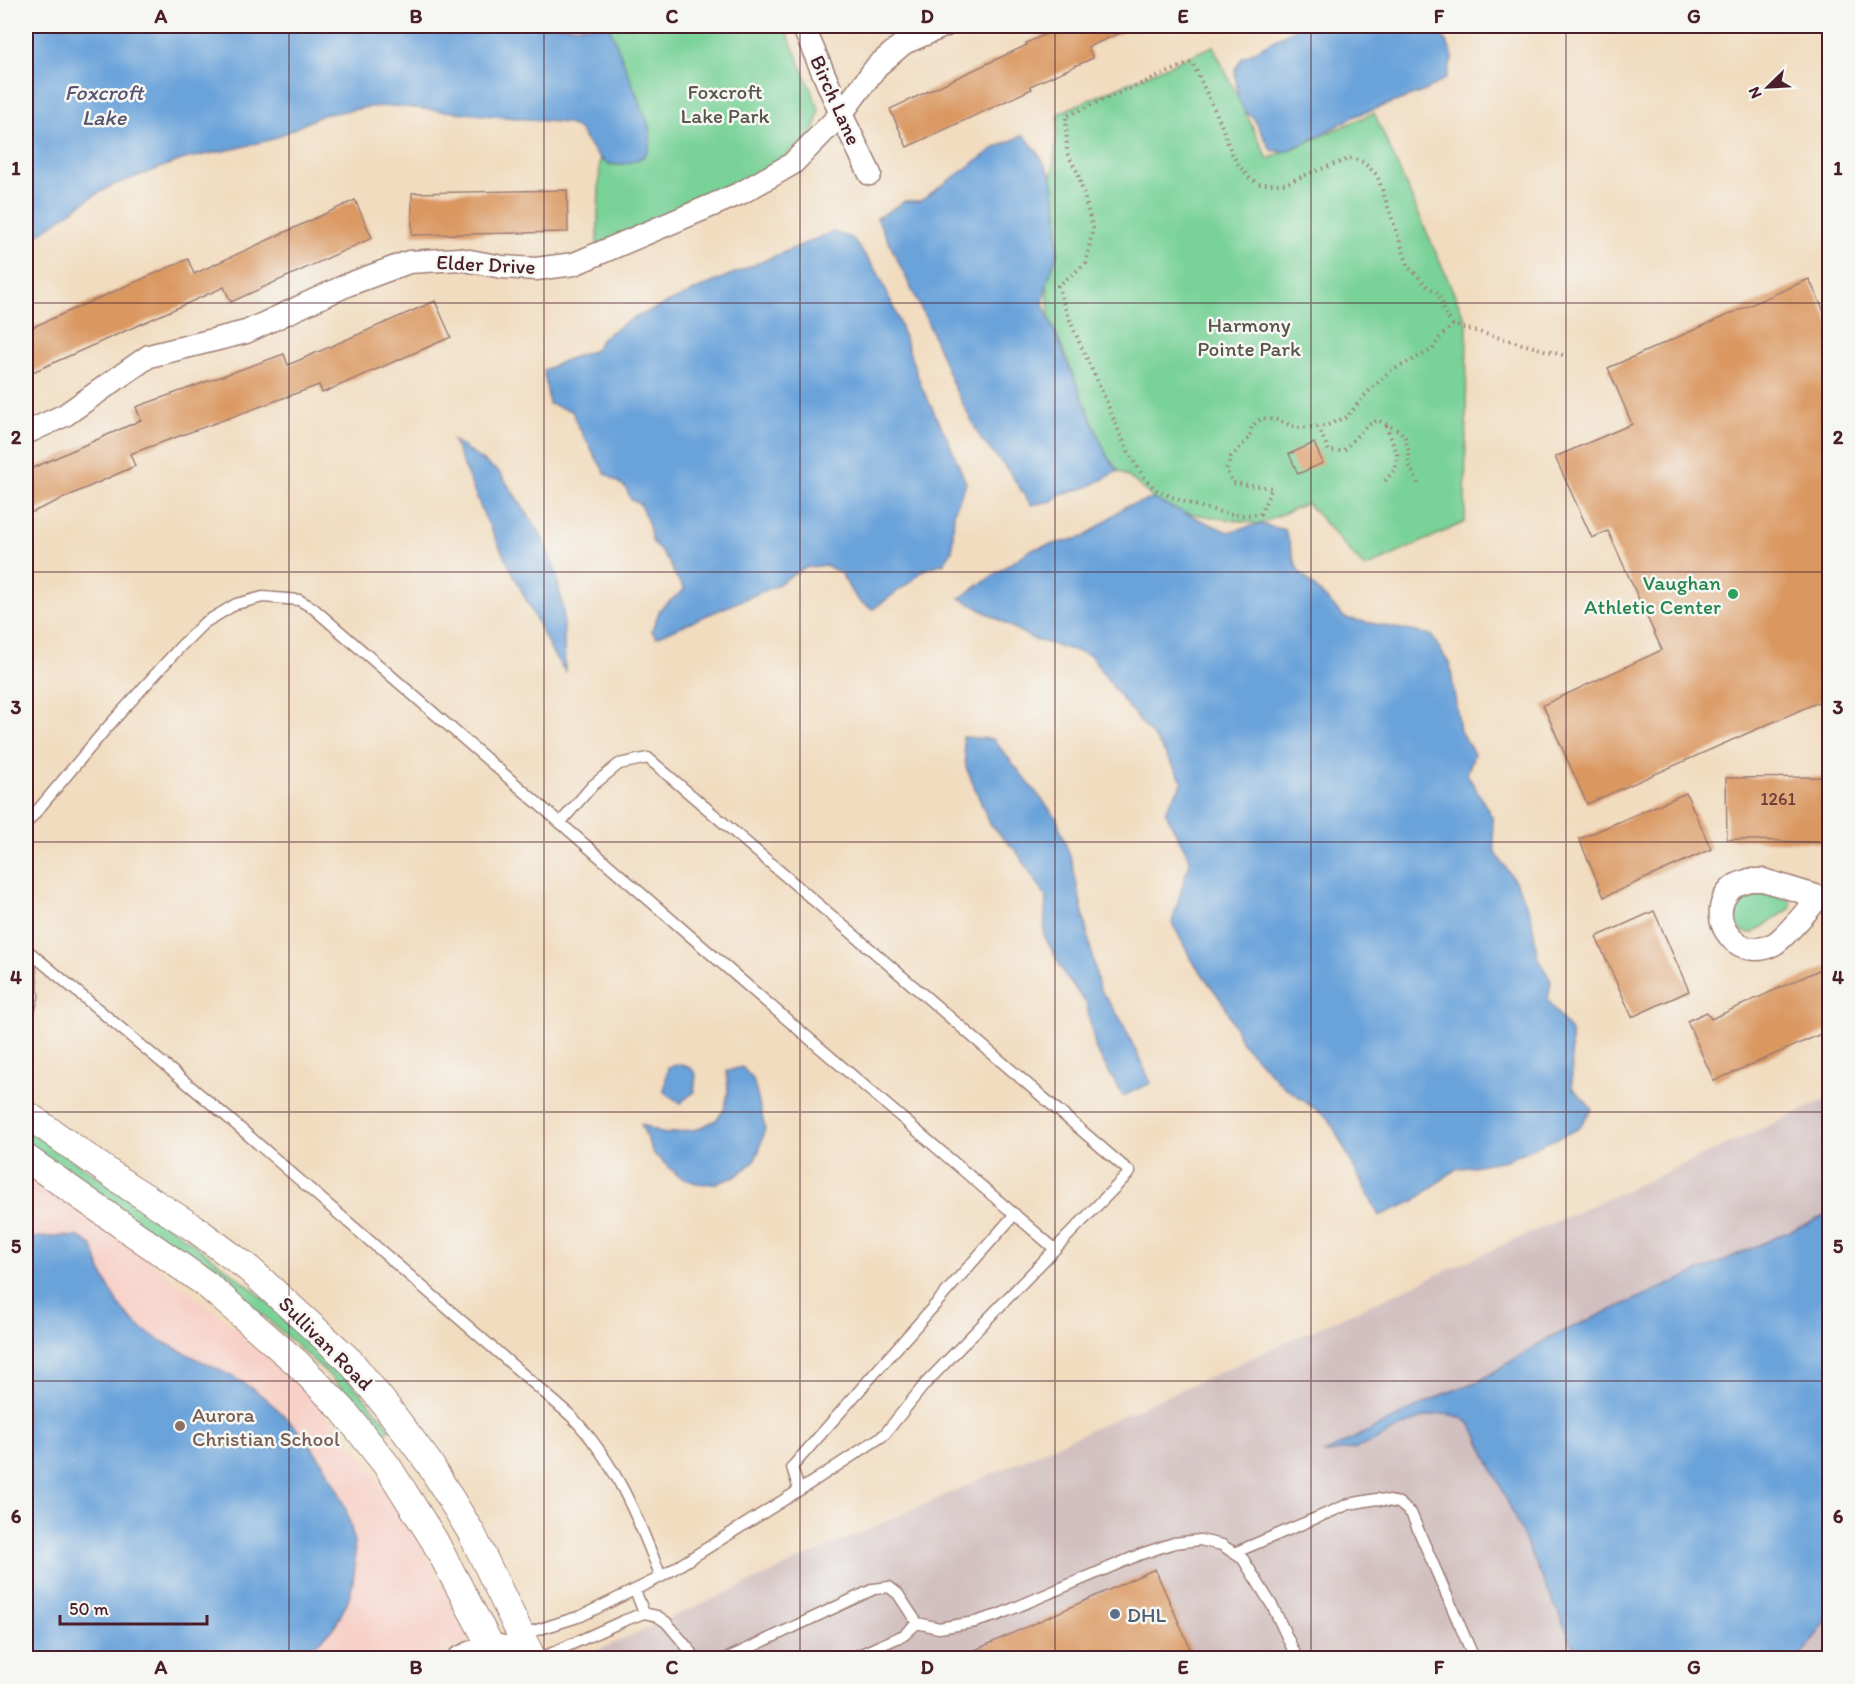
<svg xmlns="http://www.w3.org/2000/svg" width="1855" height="1684" font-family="Itim,sans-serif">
  <rect width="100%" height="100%" fill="#f6f6f2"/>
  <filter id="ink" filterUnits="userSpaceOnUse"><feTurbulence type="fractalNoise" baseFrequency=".0167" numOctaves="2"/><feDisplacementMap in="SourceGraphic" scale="12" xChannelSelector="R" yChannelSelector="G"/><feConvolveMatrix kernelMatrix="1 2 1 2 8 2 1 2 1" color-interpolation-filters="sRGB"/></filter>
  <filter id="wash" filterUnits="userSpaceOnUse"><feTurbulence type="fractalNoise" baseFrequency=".008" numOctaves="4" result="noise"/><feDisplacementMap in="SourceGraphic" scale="24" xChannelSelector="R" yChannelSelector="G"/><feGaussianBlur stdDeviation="1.35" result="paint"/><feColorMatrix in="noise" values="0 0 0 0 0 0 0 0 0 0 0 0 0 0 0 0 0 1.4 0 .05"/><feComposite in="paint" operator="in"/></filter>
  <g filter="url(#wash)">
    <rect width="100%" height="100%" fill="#f1dcbf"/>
    <path fill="#f7d1c8" d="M26,1174l102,71 95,73 80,69 64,78 56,85 48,90 -43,18h-402z"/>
    <path fill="#d2bfc0" d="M1829,1098v560h-1248l1072,-480z"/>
    <path fill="#79d298" stroke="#627862" stroke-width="1.5" d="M609,26h175l35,83 -3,16 -5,10 -39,32 -175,79 3,-87c16,10 26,5 43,-2l8,-21 -4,-15z
      M1213,46l55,113 106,-46 93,210 -2,199 -100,46 -58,-65 -47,21 -94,-14 -33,-30 -22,-14 -62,-149 -4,-72 14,-132z
      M1751,891l35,6 4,4 1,7 -38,25c-10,1 -16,-4 -22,-12l-1,-17 10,-9z
      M26,1128c90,62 183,121 265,194 37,32 68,70 100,106l-7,6 -56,-60 -63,-57 -239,-171z"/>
    <path fill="#6ba3da" stroke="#5a6182" stroke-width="1.5" d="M26,26h583l38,95c4,13 7,31 -9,38 -27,12 -35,5 -51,-17 -3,-4 -5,-9 -8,-12 -4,-3 -9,-5 -13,-7l-172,-17 -26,1 -46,8 -49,24 -35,9 -54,11 -73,27 -21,12 -64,45z
      M1300,26h137l11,19 5,11 -7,22 -21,13 -70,25 -44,24 -27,12 -13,-2 -18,-33 -8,-5 -7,-14 -3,-28 7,-12z
      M1024,135l14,18 14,24 6,35v40l-11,31 -4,21 63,150 12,17 -30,16 -26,7 -10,7 -21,4 -23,-35 -27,-31 -27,-52 -26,-64 -51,-105 28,-17h15l75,-53z
      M832,232l20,6 26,35 18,40 25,73 28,56 17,41 -12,29 -2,39 -8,12 -21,7 -10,10 -40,29 -13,-7 -9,-11 -10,-18 -16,-8 -21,3 -29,18 -119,51 -4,-6 8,-22 25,-20 -11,-15 -4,-11 -18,-22 -3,-16 -9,-21 -9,-4 -5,-12 -21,-15 -27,-47 -6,-15 -23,-7 -5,-34 24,-11 27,-9 8,-13 27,-17 88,-40z
      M453,440l47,33 40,60 15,35 8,41 2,62 -12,-17 -69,-139z
      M1153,499l75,33 32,-8 25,6 13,40 47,48 86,17 19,30 10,66 14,23 -7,20 25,43 3,35 22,32 14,31 7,43 13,23 -3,19 23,32 1,55 20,22 -14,20 -72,31 -50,9 -42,32 -35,15 -50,-97 -47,-34 -40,-42 -18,-39 -32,-44 -20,-37 18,-63 -25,-49 18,-29 -24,-38 -38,-46 -31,-43 -57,-16 -73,-41 72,-49 52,-12 42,-31z
      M963,737l30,2 63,78 16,45 27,126 22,32 30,63 -28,13 -27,-46 -10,-47 -20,-26 -22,-42 2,-38 -29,-45 -27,-28 -24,-57z
      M681,1064l11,5 4,6 -2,17 -14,11 -16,-11 4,-25z
      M742,1067l11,12 12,49 -6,23 -6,11 -18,15 -18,6 -18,1 -19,-7 -27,-24 -12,-29 24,10 33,-5 18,-9 8,-10 4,-17 -1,-22z
      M1829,1214v402l-28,42h-222l-104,-227c-2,-3 -5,-8 -9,-10 -30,-23 -78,17 -107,26 -12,4 -25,5 -37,7l120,-59 39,-15 69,-43z
      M67,1236l4,2 6,-2c5,3 12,6 15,10 3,4 4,12 6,17 10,24 21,48 42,64 39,29 90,41 127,73 54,45 107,127 81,200 -6,15 -15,31 -28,41 -12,8 -24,13 -37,17h-257v-420z"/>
    <g id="blocks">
      <path fill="#da9761" d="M1064,26h72l-48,21 5,11 -63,28 2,3 -125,58 -17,-38 137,-64 -1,-2z
        M567,190l1,42 -156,3v-42z
        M355,200l17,38 -141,64 -7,-15 -198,88v-45l162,-71 6,15z
        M1809,279l21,45v373l-243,107 -44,-99 119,-55 -54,-119 -16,7 -37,-81 77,-33 -24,-56z
        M435,301l16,36 -129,56 -3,-8 -189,69 5,12 -109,49v-44l115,-51 -5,-13 148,-53 4,11z
        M1314,443l9,20 -25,11 -9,-20z
        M1830,777v66l-103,-4 -1,-61z
        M1686,793l25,56 -107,48 -25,-58z
        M1654,911l35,80 -57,26 -36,-80z
        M1830,965v65l-116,51 -27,-60 20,-9 4,7z
        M1155,1569l40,90h-240z"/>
    </g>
  </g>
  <g filter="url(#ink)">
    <use href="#blocks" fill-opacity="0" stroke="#9e7e75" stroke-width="1.5"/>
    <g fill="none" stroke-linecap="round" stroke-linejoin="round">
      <defs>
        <path id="service" d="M560,823l32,-37 27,-22 29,-6 482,414 -75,77
          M26,824l78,-93 76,-84 24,-24 32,-19 27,-7 36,3 14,8 436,379 306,262 -130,135 -41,51 -78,51 -145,91 -80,39 -60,19
          M26,949l200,167 344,299c45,45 68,103 91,162
          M26,949l4,14 3,33 -7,28
          M799,1490l-7,-23 223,-253
          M1234,1553l115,-49 28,-5 22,4 12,10 63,145
          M635,1590l9,23
          M541,1658l82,-37 21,-8 13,3 9,6 22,26 6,10
          M728,1658l146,-69 15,-2 9,7 19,29 22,5 36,-6 23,-7 143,-61 33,-11 26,-3 22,5 21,14 30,48 24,51
          M852,1658l52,-23 13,-12"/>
        <path id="minor" d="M803,26l38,88 29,60
          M26,433l39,-18 84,-59 97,-24 101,-47 62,-23 50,-3 43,8 34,2 38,-5 167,-71 51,-29 49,-50 36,-48 27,-23 40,-17
          M1749,880h14l56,17c-10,11 -34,41 -45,47 -40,22 -74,-34 -38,-59 4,-2 9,-3 13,-5z
          M459,1658l31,-14 38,8"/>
        <path id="tertiary" d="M26,1114l102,72 66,42 55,41 101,92 33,41 46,61 43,71 60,124
          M26,1158l180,126 90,78 46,47 46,58 46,73 63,118"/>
      </defs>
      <use href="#service" stroke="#9e7e75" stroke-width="13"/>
      <use href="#minor" stroke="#9e7e75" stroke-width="25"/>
      <use href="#tertiary" stroke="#9e7e75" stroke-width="29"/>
      <path stroke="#9e7e75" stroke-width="4" stroke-dasharray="1.5 4.5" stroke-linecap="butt" d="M1453,325l-12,11 -9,14 -43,22 -25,24 -17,21 -22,9 -28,2 -19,-8 -16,-2 -10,8 -3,12 -18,19 -5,13 7,13 39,5 -12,26c-6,0 -12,1 -18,1 -19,0 -78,-17 -91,-30 -25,-28 -36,-65 -51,-98 -15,-33 -32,-66 -42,-101l28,-23 7,-35 -16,-57 -10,-18 -1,-37 126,-54 28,59 11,31 7,12 12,15 10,5h25l25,-11 42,-15 11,4 14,13 32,93 8,7 8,10 12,7 5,10 1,8 10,15 113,31
        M1318,427l11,24h14l23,-25 12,-6 22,11 5,6 3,12v13l11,23
        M1385,481l11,-13 1,-14 -11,-29"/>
      <use href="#service" stroke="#fff" stroke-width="10"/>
      <use href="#minor" stroke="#fff" stroke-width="22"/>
      <use href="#tertiary" stroke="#fff" stroke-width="27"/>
    </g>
  </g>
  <path fill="none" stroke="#4a1f2b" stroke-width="1.5" stroke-opacity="0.55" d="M289,26v1632M544,26v1632M800,26v1632M1055,26v1632M1311,26v1632M1566,26v1632M26,303h1804M26,572h1804M26,842h1804M26,1112h1804M26,1381h1804"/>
  <circle fill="#2e9e5b" stroke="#f6f6f2" stroke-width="2" cx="1733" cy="594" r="6"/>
  <circle fill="#8d6e63" stroke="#f6f6f2" stroke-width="2" cx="180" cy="1426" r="6"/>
  <circle fill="#5c6f8a" stroke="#f6f6f2" stroke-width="2" cx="1115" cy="1614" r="6"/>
  <g text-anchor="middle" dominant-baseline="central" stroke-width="5" stroke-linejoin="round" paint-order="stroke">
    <g font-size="18" fill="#6e3d38">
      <text x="1778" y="799">1261</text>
    </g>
    <g font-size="21" fill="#58554c" stroke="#f6f6f2">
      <text x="725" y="91">Foxcroft<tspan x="725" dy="24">Lake Park</tspan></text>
      <text x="1249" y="324">Harmony<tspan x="1249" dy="24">Pointe Park</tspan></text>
    </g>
    <g font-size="21" fill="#4a1f2b" stroke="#f6f6f2">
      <text transform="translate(836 100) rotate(66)">Birch Lane</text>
      <text transform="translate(486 264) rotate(3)">Elder Drive</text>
      <text transform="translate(326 1343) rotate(45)">Sullivan Road</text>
    </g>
    <g font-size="21" fill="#27864d" stroke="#f6f6f2" text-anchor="end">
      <text x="1721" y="582">Vaughan<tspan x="1721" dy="24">Athletic Center</tspan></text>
    </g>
    <g font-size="21" fill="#785e54" stroke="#f6f6f2" text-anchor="start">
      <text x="192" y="1414">Aurora<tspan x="192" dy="24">Christian School</tspan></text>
    </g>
    <g font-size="21" fill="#4e5e75" stroke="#f6f6f2" text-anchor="start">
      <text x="1127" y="1614">DHL</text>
    </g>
    <g font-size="22" font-style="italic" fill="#575471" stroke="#f6f6f2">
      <text x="104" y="92">Foxcroft<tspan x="104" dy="25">Lake</tspan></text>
    </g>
  </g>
  <rect width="1855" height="1684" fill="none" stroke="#f6f6f2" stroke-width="66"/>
  <g transform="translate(1768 87) rotate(246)" stroke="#f6f6f2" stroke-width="4.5" paint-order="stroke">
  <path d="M0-4.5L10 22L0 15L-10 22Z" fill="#4a1f2b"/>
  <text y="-9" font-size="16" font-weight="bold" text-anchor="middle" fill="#4a1f2b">N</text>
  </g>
  <path d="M60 1615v9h147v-9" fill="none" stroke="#4a1f2b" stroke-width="3"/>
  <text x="69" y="1615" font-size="18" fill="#4a1f2b" stroke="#f6f6f2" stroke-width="4.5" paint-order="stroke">50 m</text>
  <rect x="33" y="33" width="1789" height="1618" fill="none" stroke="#4a1f2b" stroke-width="2"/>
  <g font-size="20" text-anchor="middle" font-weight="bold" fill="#4a1f2b">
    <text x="161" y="23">A</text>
    <text x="416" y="23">B</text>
    <text x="672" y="23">C</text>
    <text x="927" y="23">D</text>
    <text x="1183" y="23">E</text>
    <text x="1439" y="23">F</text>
    <text x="1694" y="23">G</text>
    <text x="16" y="175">1</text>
    <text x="1838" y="175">1</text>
    <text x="16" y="444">2</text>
    <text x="1838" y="444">2</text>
    <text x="16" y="714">3</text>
    <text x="1838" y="714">3</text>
    <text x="16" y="984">4</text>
    <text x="1838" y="984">4</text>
    <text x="16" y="1253">5</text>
    <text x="1838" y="1253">5</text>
    <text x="16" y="1523">6</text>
    <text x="1838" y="1523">6</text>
    <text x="161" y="1674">A</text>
    <text x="416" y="1674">B</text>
    <text x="672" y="1674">C</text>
    <text x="927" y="1674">D</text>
    <text x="1183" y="1674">E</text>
    <text x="1439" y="1674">F</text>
    <text x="1694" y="1674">G</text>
  </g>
</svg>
